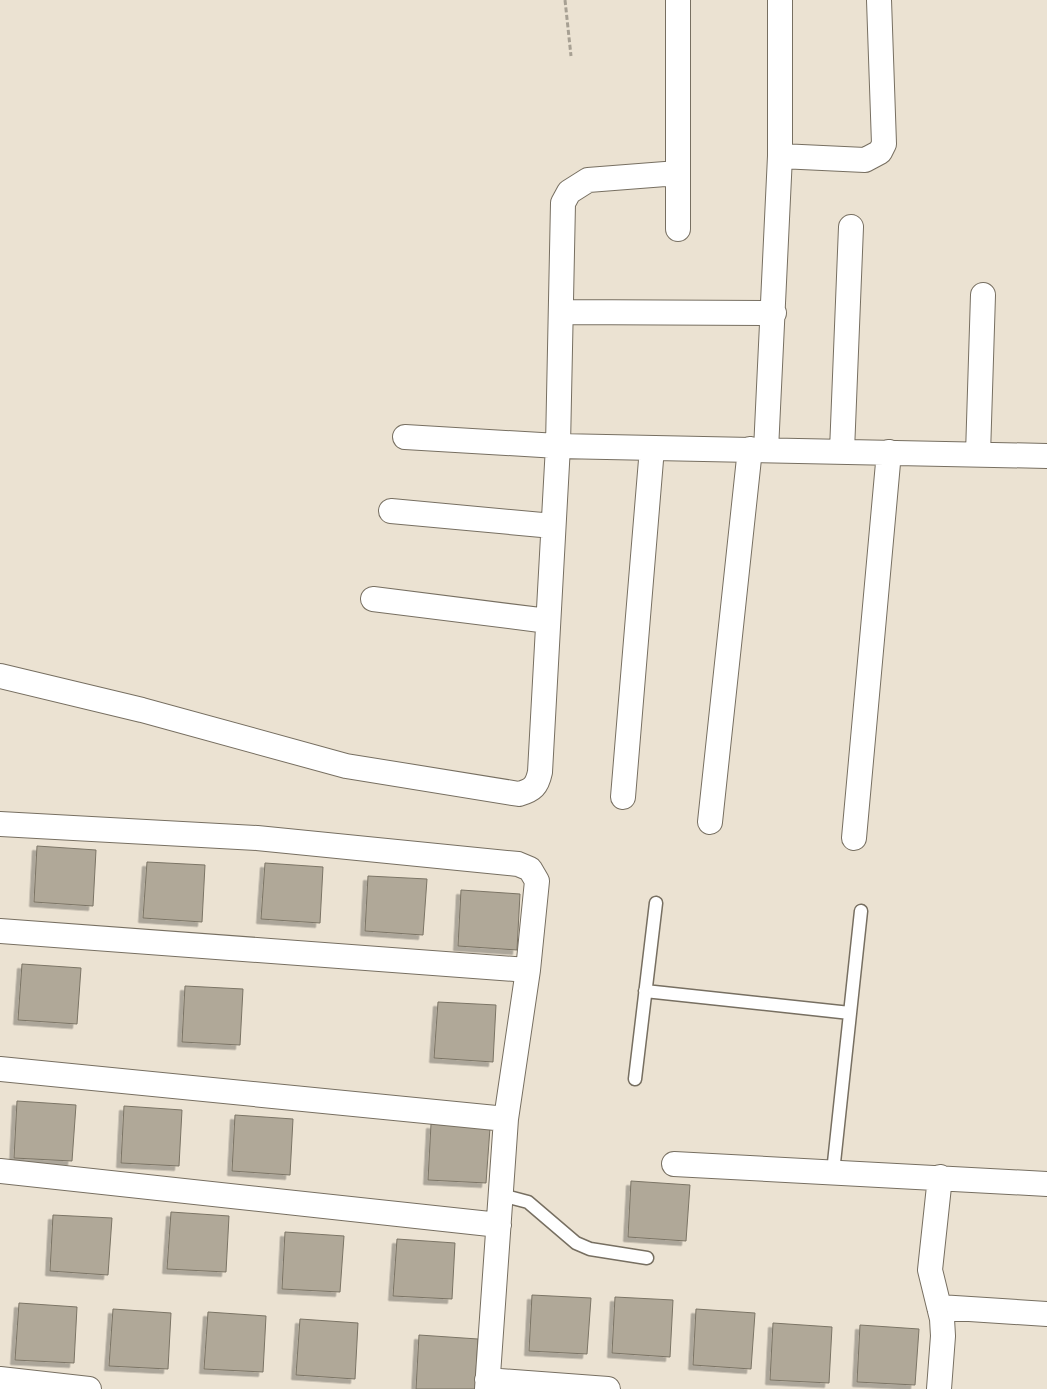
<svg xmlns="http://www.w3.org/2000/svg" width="1047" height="1389" font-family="Jost,sans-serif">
  <defs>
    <filter id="shadow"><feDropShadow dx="-4.5" dy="4.5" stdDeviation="0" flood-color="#0004"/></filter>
  </defs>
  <rect width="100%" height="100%" fill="#ebe2d2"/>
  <path fill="#b0a898" stroke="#7b7465" filter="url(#shadow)" d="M37,846l59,4 -3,56 -59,-4z
    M147,862l58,3 -3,57 -59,-4z
    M265,863l58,4 -3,56 -59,-4z
    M368,876l59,3 -4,56 -58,-4z
    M461,890l59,4 -3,56 -59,-4z
    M22,964l59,4 -4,56 -59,-4z
    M185,986l58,3 -3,56 -58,-3z
    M438,1002l58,3 -3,57 -59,-4z
    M17,1101l59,4 -4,56 -58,-3z
    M124,1106l58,4 -3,56 -58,-3z
    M235,1115l58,4 -3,56 -58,-4z
    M431,1124l59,4 -4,55 -58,-3z
    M631,1181l59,4 -4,56 -58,-4z
    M171,1212l58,4 -3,56 -59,-3z
    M53,1215l59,3 -4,57 -58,-4z
    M285,1232l59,4 -4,56 -58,-3z
    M397,1239l58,4 -3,56 -59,-3z
    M532,1295l59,3 -4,56 -58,-3z
    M615,1297l58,3 -3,57 -58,-4z
    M19,1303l58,4 -3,56 -59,-3z
    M113,1309l58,4 -3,56 -59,-3z
    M696,1309l59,4 -4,56 -58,-4z
    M208,1312l58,4 -3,56 -59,-3z
    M300,1319l58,4 -3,56 -59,-4z
    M773,1323l59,4 -3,56 -59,-3z
    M860,1325l59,4 -4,56 -58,-3z
    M419,1335l59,4 -3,50h-59z"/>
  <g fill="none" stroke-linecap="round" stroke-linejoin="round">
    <defs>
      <path id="lane" d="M645,991l205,22
        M635,1079l21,-176
        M833,1172l28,-261
        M501,1195l27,7 48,41 14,6 57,9"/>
      <path id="street" d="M780,156l85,4 15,-8 4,-8 -5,-144
        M678,229v-229
        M561,312l213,1
        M405,437l153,9 489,10
        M766,450l14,-294v-156
        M842,451l9,-224
        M978,454l5,-159
        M391,511l162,15
        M373,599l175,22
        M0,676l142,34 204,56 173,28c14,-4 18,-8 21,-22l18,-326 5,-243 6,-11 19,-12 90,-7
        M623,797l29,-349
        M710,822l40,-373
        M0,824l257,14 261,26 12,5 7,12 -9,89 -22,149 -19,270
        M854,838l35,-386
        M0,931l528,39
        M0,1069l506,50
        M674,1164l373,20
        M0,1171l499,54
        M939,1307l108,7
        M0,1379l89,10
        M487,1380l121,9
        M939,1389l4,-53 -1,-17 -12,-49 10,-93"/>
    </defs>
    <use href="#lane" stroke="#776f61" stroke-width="15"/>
    <use href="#street" stroke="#776f61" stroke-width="26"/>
    <path stroke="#a7a093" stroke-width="3" stroke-dasharray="5 2.5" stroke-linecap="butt" d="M565,0l6,56"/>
    <use href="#lane" stroke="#fff" stroke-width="12"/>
    <use href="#street" stroke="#fff" stroke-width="24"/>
  </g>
</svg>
